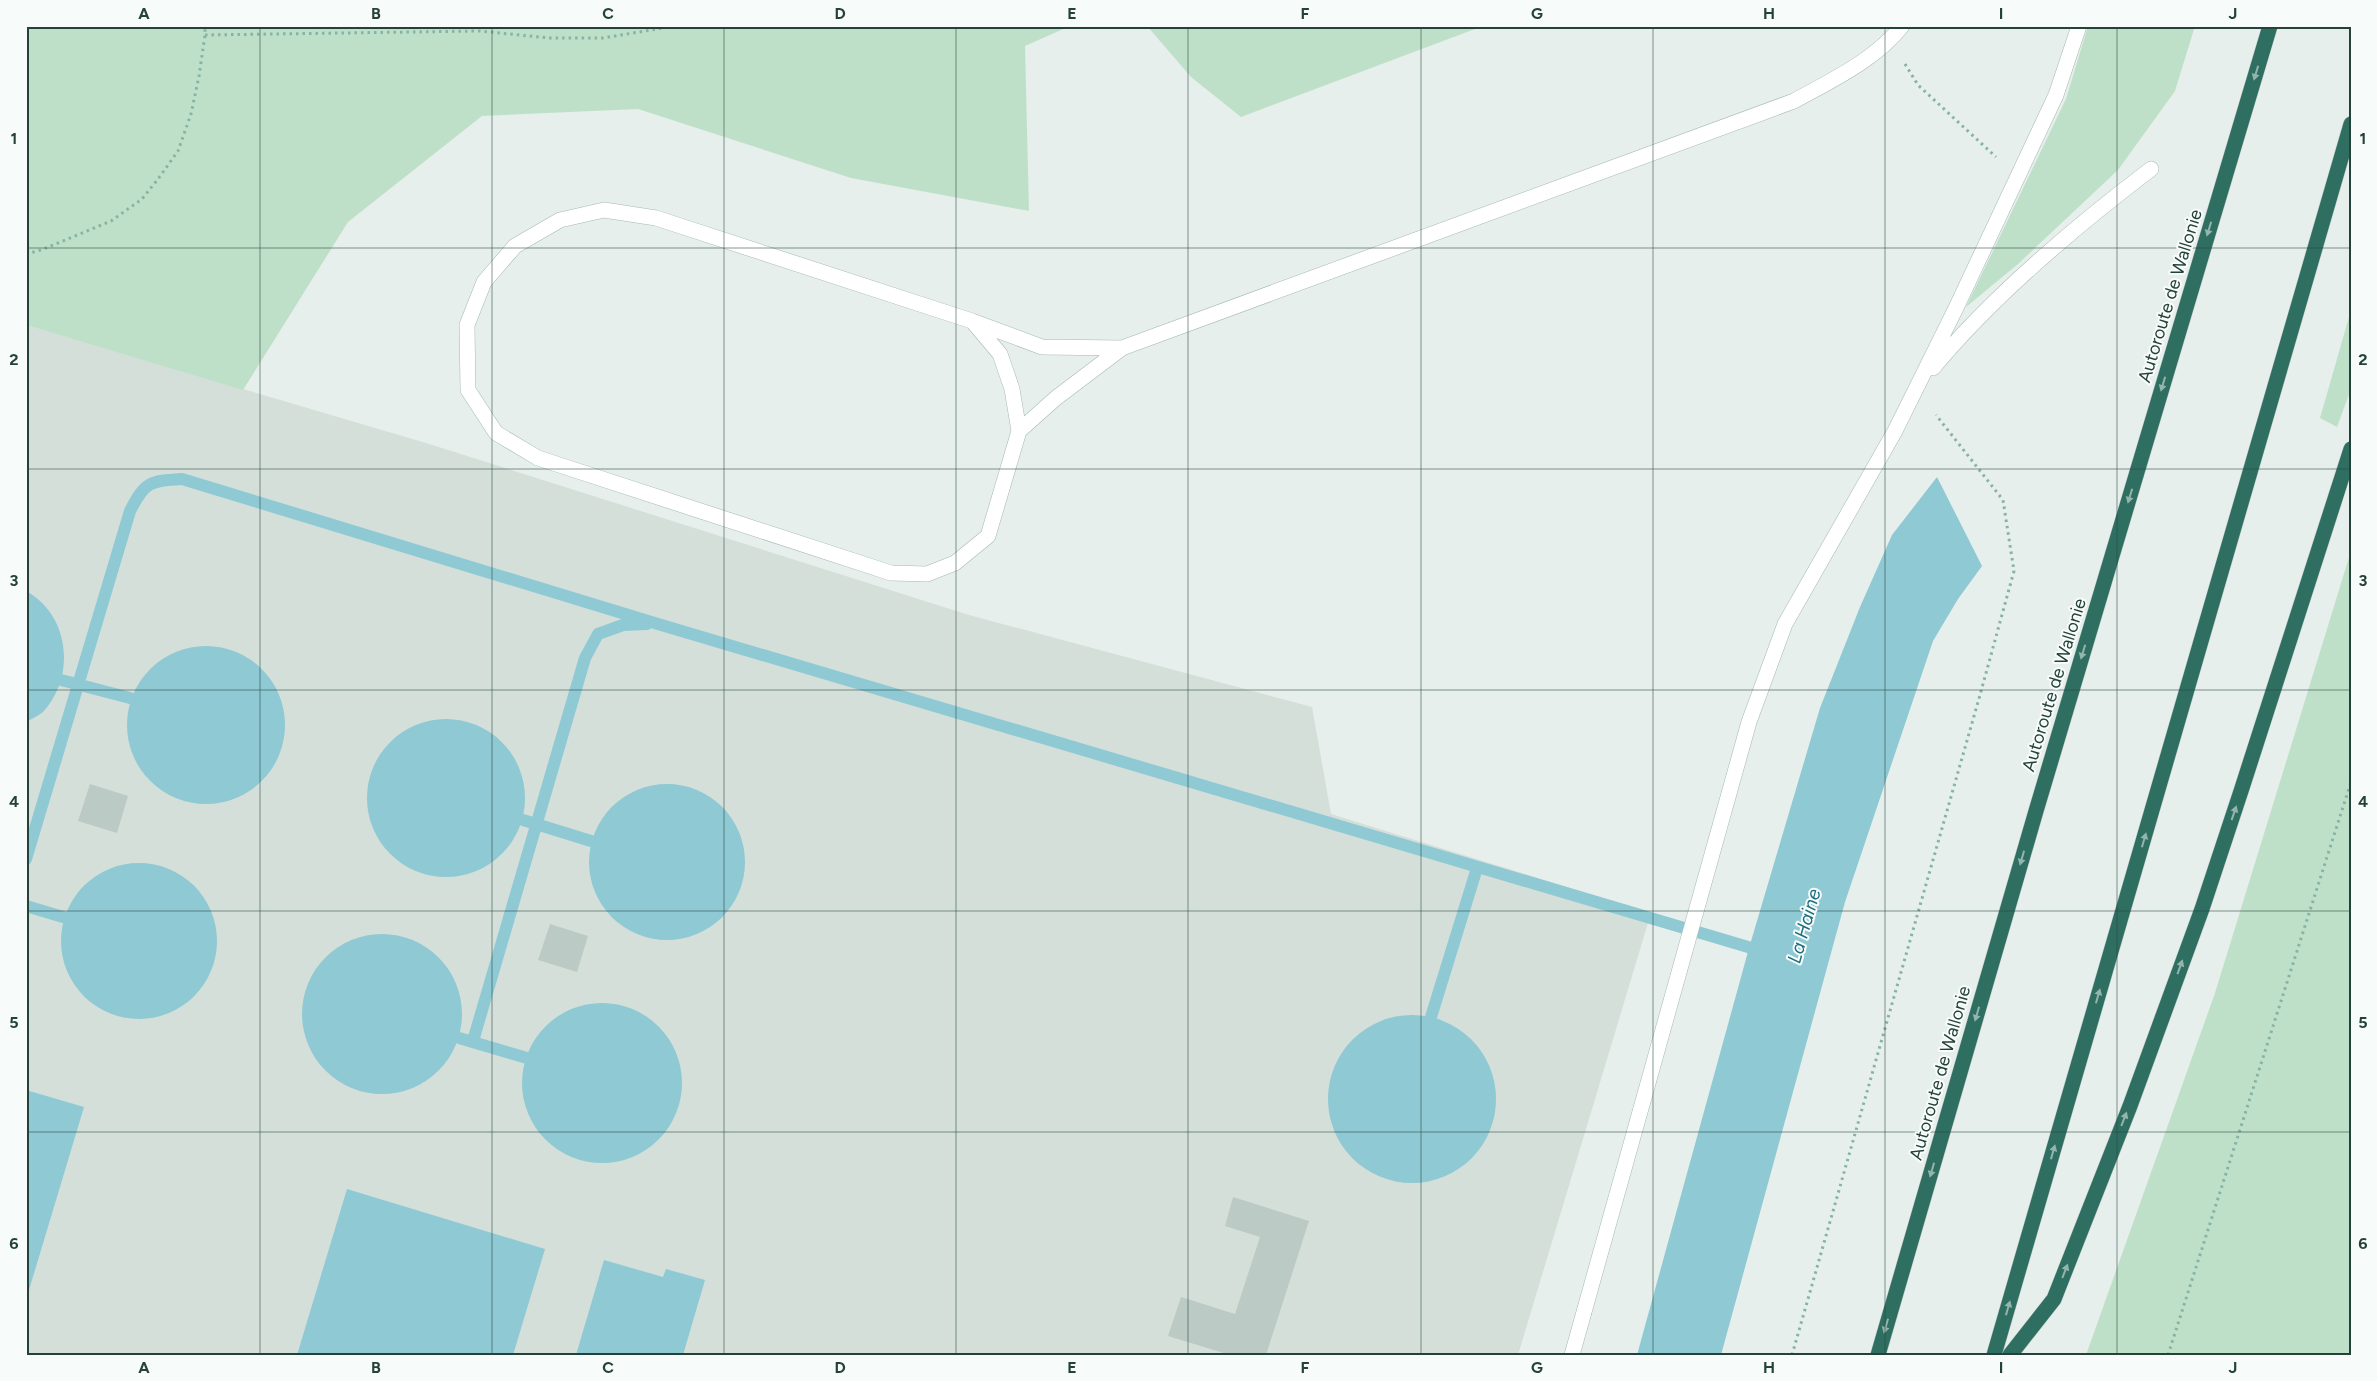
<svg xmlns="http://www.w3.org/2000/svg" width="2377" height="1381" font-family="Figtree,sans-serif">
  <rect width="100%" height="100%" fill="#e6efeb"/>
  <path fill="#d4dfda" d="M26,325l400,118 543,172 343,92 19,107 320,99 -133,442h-1492z"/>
  <path fill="#bfe0c8" d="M26,26h1044l-45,20 4,165 -178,-33 -213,-69 -156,7 -134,106 -105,168 -217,-65z
    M1147,26h336l-242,91 -50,-40z
    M2088,26h107l-20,65 -57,79 -100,94 -52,43 100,-208z
    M2351,310v79l-14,38 -17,-9z
    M2351,551v804h-265l129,-362z"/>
  <path fill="#8ec9d4" d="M1937,477l45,89 -24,33 -25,42 -88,261 -124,453h-84l112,-407 71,-240 40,-101 32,-72z
    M26,591c44,24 50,85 17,121 -5,4 -12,7 -17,10z
    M127 725a79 79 0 1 1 158 0a79 79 0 1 1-158 0Z
    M367 798a79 79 0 1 1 158 0a79 79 0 1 1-158 0Z
    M589 862a78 78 0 1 1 156 0a78 78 0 1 1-156 0Z
    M61 941a78 78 0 1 1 156 0a78 78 0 1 1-156 0Z
    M302 1014a80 80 0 1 1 160 0a80 80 0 1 1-160 0Z
    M522 1083a80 80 0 1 1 160 0a80 80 0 1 1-160 0Z
    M1328 1099a84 84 0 1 1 168 0a84 84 0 1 1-168 0Z
    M26,1090l58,17 -58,193z
    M347,1189l198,60 -32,106h-216z
    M604,1260l59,17 3,-8 39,11 -22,75h-107z"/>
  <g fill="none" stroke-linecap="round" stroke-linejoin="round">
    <path stroke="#8ec9d4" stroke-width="12" d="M61,680l69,18
      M523,820l68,21
      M26,859l104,-348c15,-29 19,-30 52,-32l476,145 1107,328
      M26,906l37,11
      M1431,1017l46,-149
      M459,1038l68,20
      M473,1041l112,-383 13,-24 25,-9 24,-1"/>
  </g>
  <path fill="#bbcac4" d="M90,784l38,12 -11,37 -39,-12z
    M550,924l38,12 -11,36 -39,-12z
    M1233,1197l76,24 -43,134h-36l-62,-19 13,-39 54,17 25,-77 -35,-11z"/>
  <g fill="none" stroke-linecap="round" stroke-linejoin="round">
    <defs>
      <path id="minor" d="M973,322l27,32 12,35 7,42
        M1122,348l-80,-1 -70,-26 -316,-103 -52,-8 -44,10 -45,26 -31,36 -17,43 1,65 28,43 42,25 353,115 36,1 28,-11 33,-27 31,-105 37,-33 66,-50 672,-247c38,-21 81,-41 108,-75
        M1933,368c60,-72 143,-142 218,-199
        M1572,1355l177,-633 36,-98 110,-193 61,-123 100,-213 23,-69"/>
      <path id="highway" d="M1878,1355l158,-544 234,-785
        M1994,1355l357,-1231
        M2010,1355l44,-56 76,-193 72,-197 40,-121 109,-339"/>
    </defs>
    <use href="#minor" stroke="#a8b8b2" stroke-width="16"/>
    <use href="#highway" stroke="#c2cac8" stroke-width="16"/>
    <path stroke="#86b3a5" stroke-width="3" stroke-dasharray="2.5 4" stroke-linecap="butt" d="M205,35l275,-4 69,7h54l72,-12
      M1905,64l13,21 78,72
      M26,254l15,-4 70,-29 31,-22 16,-20 20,-28 13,-37 8,-38 6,-41v-9
      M1792,1355l188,-660 34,-124 -11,-71 -67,-85
      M2168,1355l183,-573"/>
    <use href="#minor" stroke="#fff" stroke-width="15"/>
    <use href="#highway" stroke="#2f6f62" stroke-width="15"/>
  </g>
  <defs><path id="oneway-solid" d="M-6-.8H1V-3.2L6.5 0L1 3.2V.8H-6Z" transform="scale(1.25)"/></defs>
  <g fill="#93b5ae">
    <use href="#oneway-solid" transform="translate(2256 73) rotate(107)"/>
    <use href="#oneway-solid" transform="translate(2209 229) rotate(107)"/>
    <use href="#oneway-solid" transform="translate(2163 384) rotate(107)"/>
    <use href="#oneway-solid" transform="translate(2130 496) rotate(107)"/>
    <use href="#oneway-solid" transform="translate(2083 652) rotate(107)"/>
    <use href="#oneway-solid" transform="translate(2234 813) rotate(-71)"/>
    <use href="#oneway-solid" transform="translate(2144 840) rotate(-74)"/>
    <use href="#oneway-solid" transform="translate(2022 858) rotate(106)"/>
    <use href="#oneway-solid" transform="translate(2180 967) rotate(-70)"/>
    <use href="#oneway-solid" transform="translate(2098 996) rotate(-74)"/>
    <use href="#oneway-solid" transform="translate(1977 1014) rotate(106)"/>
    <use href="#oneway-solid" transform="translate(2124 1119) rotate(-69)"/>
    <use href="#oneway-solid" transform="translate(2053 1152) rotate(-74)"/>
    <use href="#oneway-solid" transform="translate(1932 1170) rotate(106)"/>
    <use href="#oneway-solid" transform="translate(2065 1271) rotate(-69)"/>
    <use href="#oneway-solid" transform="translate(2008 1308) rotate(-74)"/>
    <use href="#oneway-solid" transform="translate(1886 1326) rotate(106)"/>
  </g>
  <path fill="none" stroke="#24423a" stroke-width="1" stroke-opacity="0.55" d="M260,26v1329M492,26v1329M724,26v1329M956,26v1329M1188,26v1329M1421,26v1329M1653,26v1329M1885,26v1329M2117,26v1329M26,248h2325M26,469h2325M26,690h2325M26,911h2325M26,1132h2325"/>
  <g text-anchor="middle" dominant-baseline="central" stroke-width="4" stroke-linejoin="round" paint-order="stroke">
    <g font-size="18" fill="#24423a" stroke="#f7fbf9">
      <text transform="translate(2170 296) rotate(-73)">Autoroute de Wallonie</text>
      <text transform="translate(2054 685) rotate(-73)">Autoroute de Wallonie</text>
      <text transform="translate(1940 1073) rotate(-74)">Autoroute de Wallonie</text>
    </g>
    <g font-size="19" font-style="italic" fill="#1c6f80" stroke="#f7fbf9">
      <text transform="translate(1804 926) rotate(-74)">La Haine</text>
    </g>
  </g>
  <rect width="2377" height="1381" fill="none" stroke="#f7fbf9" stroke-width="55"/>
  <rect x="28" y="28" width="2322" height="1326" fill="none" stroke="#24423a" stroke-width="2"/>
  <g font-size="16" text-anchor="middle" font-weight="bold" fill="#24423a">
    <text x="144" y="19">A</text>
    <text x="376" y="19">B</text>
    <text x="608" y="19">C</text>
    <text x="840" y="19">D</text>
    <text x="1072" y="19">E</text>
    <text x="1305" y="19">F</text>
    <text x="1537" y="19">G</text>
    <text x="1769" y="19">H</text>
    <text x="2001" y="19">I</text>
    <text x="2233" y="19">J</text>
    <text x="14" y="144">1</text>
    <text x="2363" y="144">1</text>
    <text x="14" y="365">2</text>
    <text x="2363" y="365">2</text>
    <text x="14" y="586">3</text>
    <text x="2363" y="586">3</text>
    <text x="14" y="807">4</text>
    <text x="2363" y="807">4</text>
    <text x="14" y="1028">5</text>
    <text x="2363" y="1028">5</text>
    <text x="14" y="1249">6</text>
    <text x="2363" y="1249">6</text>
    <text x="144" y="1373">A</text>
    <text x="376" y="1373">B</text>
    <text x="608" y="1373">C</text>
    <text x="840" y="1373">D</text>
    <text x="1072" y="1373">E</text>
    <text x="1305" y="1373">F</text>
    <text x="1537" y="1373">G</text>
    <text x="1769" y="1373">H</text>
    <text x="2001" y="1373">I</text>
    <text x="2233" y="1373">J</text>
  </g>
</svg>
